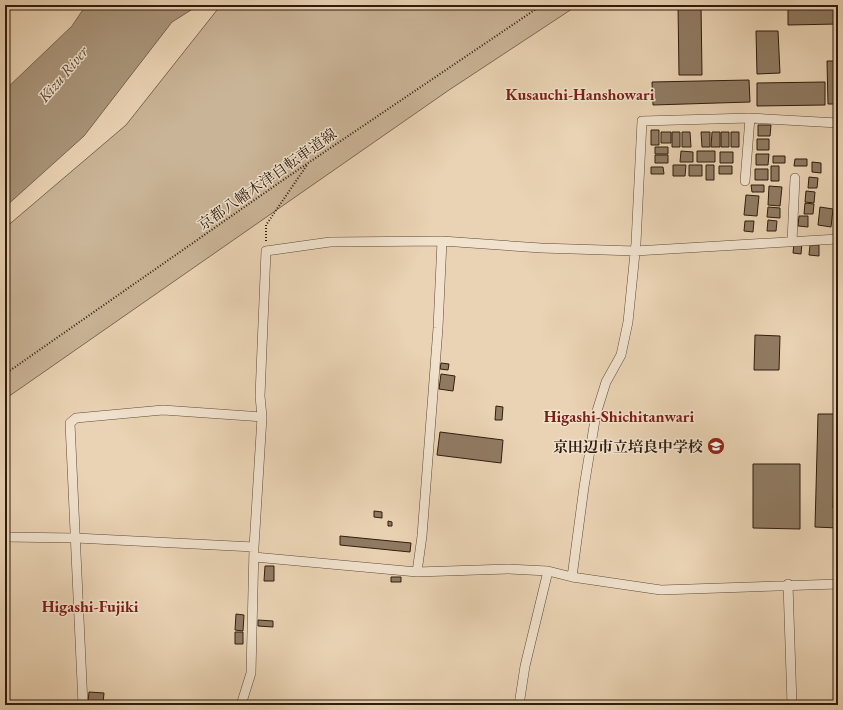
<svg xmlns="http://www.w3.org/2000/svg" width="843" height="710" font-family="'EB Garamond','Noto Serif JP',serif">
  <rect width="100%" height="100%" fill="#ead3b4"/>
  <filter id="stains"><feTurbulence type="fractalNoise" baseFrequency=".005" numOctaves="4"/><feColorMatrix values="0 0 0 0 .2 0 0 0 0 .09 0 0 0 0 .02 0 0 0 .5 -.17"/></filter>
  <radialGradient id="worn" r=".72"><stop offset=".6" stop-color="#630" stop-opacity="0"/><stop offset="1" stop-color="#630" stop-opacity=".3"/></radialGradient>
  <path fill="#cab497" stroke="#7c6852" d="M221,5h357l-129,85 -444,309v-171l121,-103z"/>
  <path fill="#aa957b" stroke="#79654f" d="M86,5h113l-27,17 -88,114 -79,71v-117l67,-64z"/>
  <path fill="#907b63" stroke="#2f1c0c" d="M678,5h23l1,70h-23z
    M788,5h50v19l-50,1z
    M756,31h22l2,42 -23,1z
    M827,61h11v43h-10z
    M749,80l1,22 -97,3 -1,-23z
    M825,82v23l-68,1v-23z
    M758,125h13l-1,11h-12z
    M651,130h8v15h-8z
    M661,132h10v11h-10z
    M672,132h8v15h-8z
    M682,132h8l1,15h-9z
    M701,132h9v15h-8z
    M712,132h8v15h-9z
    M721,132h8v15h-8z
    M731,132h8v15h-8z
    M757,139h12v11h-12z
    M655,147h13v7h-13z
    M681,151l12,1v10h-13z
    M697,151h18v11h-18z
    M720,152h13v11h-13z
    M756,154h13l-1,11h-12z
    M655,155h13v8h-13z
    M773,156h12v7h-12z
    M795,159h12v7h-13z
    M812,162l9,1v10l-9,-1z
    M673,165h13l-1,11h-12z
    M689,165h13v11h-13z
    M706,165h8v15h-8z
    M719,166h13v8h-13z
    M771,166h8v15h-8z
    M651,167h12l1,7h-13z
    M755,169h13v11h-13z
    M809,177l9,1 -1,10h-9z
    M751,185h13v7h-12z
    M769,186l13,1 -2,19 -12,-1z
    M806,191l9,1 -1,11 -9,-1z
    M746,195l13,1 -2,20 -13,-1z
    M805,203l9,1 -1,10h-9z
    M768,207l12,1v10l-13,-1z
    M820,207l13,2 -2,18 -13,-2z
    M799,216h9v11l-10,-1z
    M768,220l9,1 -1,10h-9z
    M745,221h9l-1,11 -9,-1z
    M794,243h8l-1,11 -8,-1z
    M810,245h9v11l-10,-1z
    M755,335l25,1 -1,34h-25z
    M441,363l8,1 -1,6 -8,-1z
    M441,374l14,2 -2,15 -14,-2z
    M496,406l7,1 -1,13h-7z
    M818,414h17v22h3v26h-4l-1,46h5v20l-23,-1z
    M440,432l63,8 -2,23 -64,-8z
    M753,464h47v65l-47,-1z
    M374,511l8,1v6l-8,-1z
    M388,521l4,1v4h-4z
    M340,536l71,7 -1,9 -70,-7z
    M265,566h9v15h-10z
    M391,577h10v5h-10z
    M236,614l8,1 -1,16 -8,-1z
    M258,620l15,1v6l-15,-1z
    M235,632h8v12h-8z
    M89,692l15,1 -1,10 -15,-1z"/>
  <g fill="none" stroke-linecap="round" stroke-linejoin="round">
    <defs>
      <path id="street" d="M745,181l5,-63
        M792,241l3,-63
        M5,537l71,1 178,9
        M254,557l163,15 91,-3 40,2 24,6 89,13 177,-6
        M417,572l5,-36 16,-208 4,-87
        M572,577l12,-90 12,-73 10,-32 15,-27 7,-33 8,-79 6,-122 108,-3 88,5
        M788,584l4,121
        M83,705l-13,-282 6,-5 87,-8 99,7
        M241,705l10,-32 3,-126 8,-130 -2,-21 6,-145 64,-9 112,-1 99,7 94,3 203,-12
        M519,705l6,-39 23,-95"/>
    </defs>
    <use href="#street" stroke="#5e4a36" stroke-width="10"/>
    <path stroke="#2f1c0c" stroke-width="2" stroke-dasharray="1 2" stroke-linecap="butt" d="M266,241v-16l41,-60
      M5,374l281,-196 256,-173"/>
    <use href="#street" stroke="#f1e2ce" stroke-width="9"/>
  </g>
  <defs>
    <symbol id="school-disc" viewBox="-11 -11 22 22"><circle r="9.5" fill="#8f2418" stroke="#f1e2ce"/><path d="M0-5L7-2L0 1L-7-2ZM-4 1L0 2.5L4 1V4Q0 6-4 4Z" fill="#fff"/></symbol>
  </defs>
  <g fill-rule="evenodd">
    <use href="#school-disc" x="706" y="436" width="20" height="20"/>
  </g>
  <g text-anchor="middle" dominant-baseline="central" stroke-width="3" stroke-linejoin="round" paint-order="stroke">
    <g font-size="15" fill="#2f1c0c" stroke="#f1e2ce">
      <text transform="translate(267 179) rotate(-35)">京都八幡木津自転車道線</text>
    </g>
    <g font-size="15" font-weight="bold" fill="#2f1c0c" stroke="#f1e2ce" text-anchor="end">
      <text x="703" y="446">京田辺市立培良中学校</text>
    </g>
    <g font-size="16" font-style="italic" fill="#5a4633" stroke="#f1e2ce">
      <text transform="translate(63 74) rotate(-50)">Kizu River</text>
    </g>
    <g font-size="16" font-weight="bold" fill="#7a1f14" stroke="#f1e2ce">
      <text x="580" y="94">Kusauchi-Hanshowari</text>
      <text x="619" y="416">Higashi-Shichitanwari</text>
      <text x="90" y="606">Higashi-Fujiki</text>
    </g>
  </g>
  <rect width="843" height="710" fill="none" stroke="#ead3b4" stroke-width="20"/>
  <rect x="6" y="6" width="831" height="698" fill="none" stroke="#2f1c0c" stroke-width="2"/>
  <rect x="10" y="10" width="823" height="690" fill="none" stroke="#2f1c0c"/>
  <rect width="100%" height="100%" filter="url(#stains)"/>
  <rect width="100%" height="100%" fill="url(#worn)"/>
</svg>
